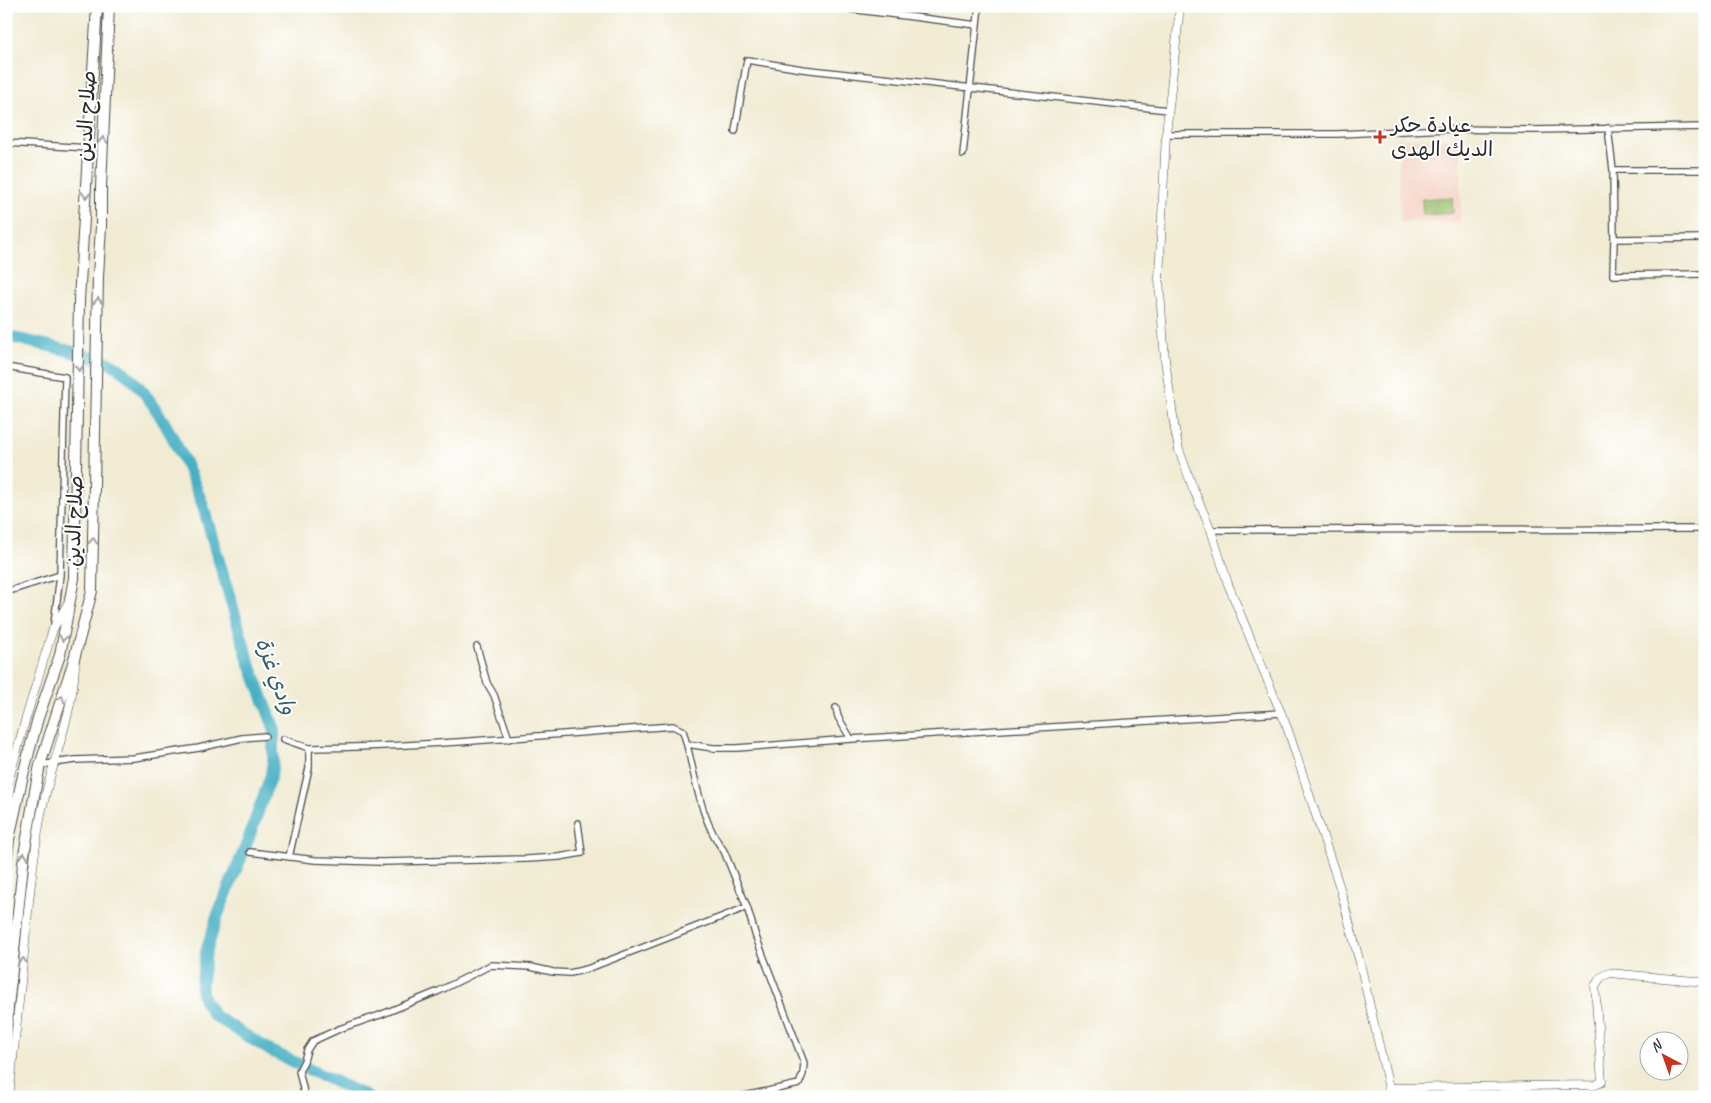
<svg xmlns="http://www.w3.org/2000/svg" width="1711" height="1103" font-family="Caveat,'Playpen Sans Arabic',sans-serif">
  <rect width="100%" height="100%" fill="#fff"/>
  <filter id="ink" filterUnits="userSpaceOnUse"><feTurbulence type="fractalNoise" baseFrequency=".02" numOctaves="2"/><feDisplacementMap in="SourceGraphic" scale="10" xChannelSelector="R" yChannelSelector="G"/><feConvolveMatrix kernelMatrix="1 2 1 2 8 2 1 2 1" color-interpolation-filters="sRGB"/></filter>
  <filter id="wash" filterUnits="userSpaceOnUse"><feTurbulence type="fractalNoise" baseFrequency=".0096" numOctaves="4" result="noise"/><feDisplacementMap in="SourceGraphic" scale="20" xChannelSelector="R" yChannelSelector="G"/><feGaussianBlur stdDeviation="1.12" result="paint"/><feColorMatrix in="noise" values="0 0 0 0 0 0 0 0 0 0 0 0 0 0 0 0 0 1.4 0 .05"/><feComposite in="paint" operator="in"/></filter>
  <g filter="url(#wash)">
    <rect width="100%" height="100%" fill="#f1ebd3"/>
    <path fill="#f5d2c2" d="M1398,138l60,1 3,4v79h-61z"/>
    <path fill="#99c06c" stroke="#62764c" d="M1452,197l1,16 -30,2 -1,-16z"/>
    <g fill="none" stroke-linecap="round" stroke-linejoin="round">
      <path stroke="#46b0c4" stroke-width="12" d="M6,336c25,6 50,11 75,18 10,3 20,5 29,9 42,21 76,98 92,140l46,156 27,71 -2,14v16l-2,15 -24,68 -29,71 -12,38 -5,36 3,12 9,15 58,36 96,46"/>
    </g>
  </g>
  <g filter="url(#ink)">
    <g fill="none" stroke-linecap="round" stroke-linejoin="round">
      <defs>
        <path id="street" d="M826,6l151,19
          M1608,128l5,42 1,69 91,-1
          M735,131l12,-71 55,9 366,41
          M1166,134h172l109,-5 85,1 173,-3
          M6,143l83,5
          M963,154l16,-148
          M1613,170h92
          M1614,239l-1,36 92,-1
          M6,367l59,10 -5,198 -6,49
          M1211,530l494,-1
          M6,592l54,-17
          M477,647l10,36 7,12 15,44
          M836,708l2,9 13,22
          M283,739l26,9v20l-20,89
          M687,744l26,4h24l114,-9 430,-26
          M309,748c122,-1 242,-14 364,-22l10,5c12,38 15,87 41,120l23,56 9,30 48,126 -1,11 -4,10 -59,13
          M40,765l35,-5 59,-2 65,-10 43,-10 23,-2
          M250,852l65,8 66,2 146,-3 32,-2 23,-4 -4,-30
          M305,1097l-6,-26 5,-10 3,-11 6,-9 26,-12 41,-14 59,-24 52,-26 40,2 22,5 17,1 17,-4 160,-62"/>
        <path id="secondary" d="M1180,6l-14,128 -7,145 6,81 10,70 4,20 14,38 18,42 17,54 60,146 52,158 20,75 31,134
          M6,790l19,-69 28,-92 15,-26
          M1388,1088l207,-3 7,-3 -7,-96 6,-9 9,-4 95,9
          M9,1097c5,-48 10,-96 15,-144 4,-44 8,-89 16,-133 9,-52 33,-102 35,-155"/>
        <path id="highway" d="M6,864l3,-25 14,-64 15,-57 22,-63 14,-77 5,-278 18,-294
          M6,1027l18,-172 11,-64 5,-26 33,-102 19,-72 6,-315 3,-50v-39l8,-181"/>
      </defs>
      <use href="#street" stroke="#494844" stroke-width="8"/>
      <use href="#secondary" stroke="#494844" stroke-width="9"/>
      <use href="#highway" stroke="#494844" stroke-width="12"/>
      <use href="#street" stroke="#fff" stroke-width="5.5"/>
      <use href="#secondary" stroke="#fff" stroke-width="8"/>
      <use href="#highway" stroke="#fff" stroke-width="10"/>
    </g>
    <defs><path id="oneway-chevron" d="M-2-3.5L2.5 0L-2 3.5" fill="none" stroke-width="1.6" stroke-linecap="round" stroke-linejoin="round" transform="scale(1.25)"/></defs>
    <g stroke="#a0a0a0">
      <use href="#oneway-chevron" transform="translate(103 140) rotate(-87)"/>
      <use href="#oneway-chevron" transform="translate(86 195) rotate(94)"/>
      <use href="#oneway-chevron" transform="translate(98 301) rotate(-89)"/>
      <use href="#oneway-chevron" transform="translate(79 368) rotate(91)"/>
      <use href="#oneway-chevron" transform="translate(93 541) rotate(-87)"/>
      <use href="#oneway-chevron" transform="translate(63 638) rotate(100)"/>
      <use href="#oneway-chevron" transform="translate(61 699) rotate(-72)"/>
      <use href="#oneway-chevron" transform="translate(24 856) rotate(-83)"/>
      <use href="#oneway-chevron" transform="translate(23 961) rotate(-84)"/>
    </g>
  </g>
  <path fill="#c8321e" stroke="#fff" stroke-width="2" d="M1377.5 129.5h5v5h5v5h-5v5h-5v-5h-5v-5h5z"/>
  <g text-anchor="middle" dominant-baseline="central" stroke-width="4" stroke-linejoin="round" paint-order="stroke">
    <g font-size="21" fill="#2b2b2b" stroke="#fff">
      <text transform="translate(86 116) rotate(-87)">صلاح الدين</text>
      <text transform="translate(74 521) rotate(-88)">صلاح الدين</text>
    </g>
    <g font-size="21" fill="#2b2b2b" stroke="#fff" text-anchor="start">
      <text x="1391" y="125">عيادة حكر<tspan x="1391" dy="24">الديك الهدى</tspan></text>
    </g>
    <g font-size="22" font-style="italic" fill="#366068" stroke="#fff">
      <text transform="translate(276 676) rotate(70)">وادي غزة</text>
    </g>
  </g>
  <rect width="1711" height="1103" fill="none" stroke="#fff" stroke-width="25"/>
  <g transform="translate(1664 1056) rotate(319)"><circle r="24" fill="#ffffff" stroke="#aaaaaa"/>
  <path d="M0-4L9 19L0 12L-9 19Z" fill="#c8321e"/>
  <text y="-8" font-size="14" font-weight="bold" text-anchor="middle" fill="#2b2b2b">N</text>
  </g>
</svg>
